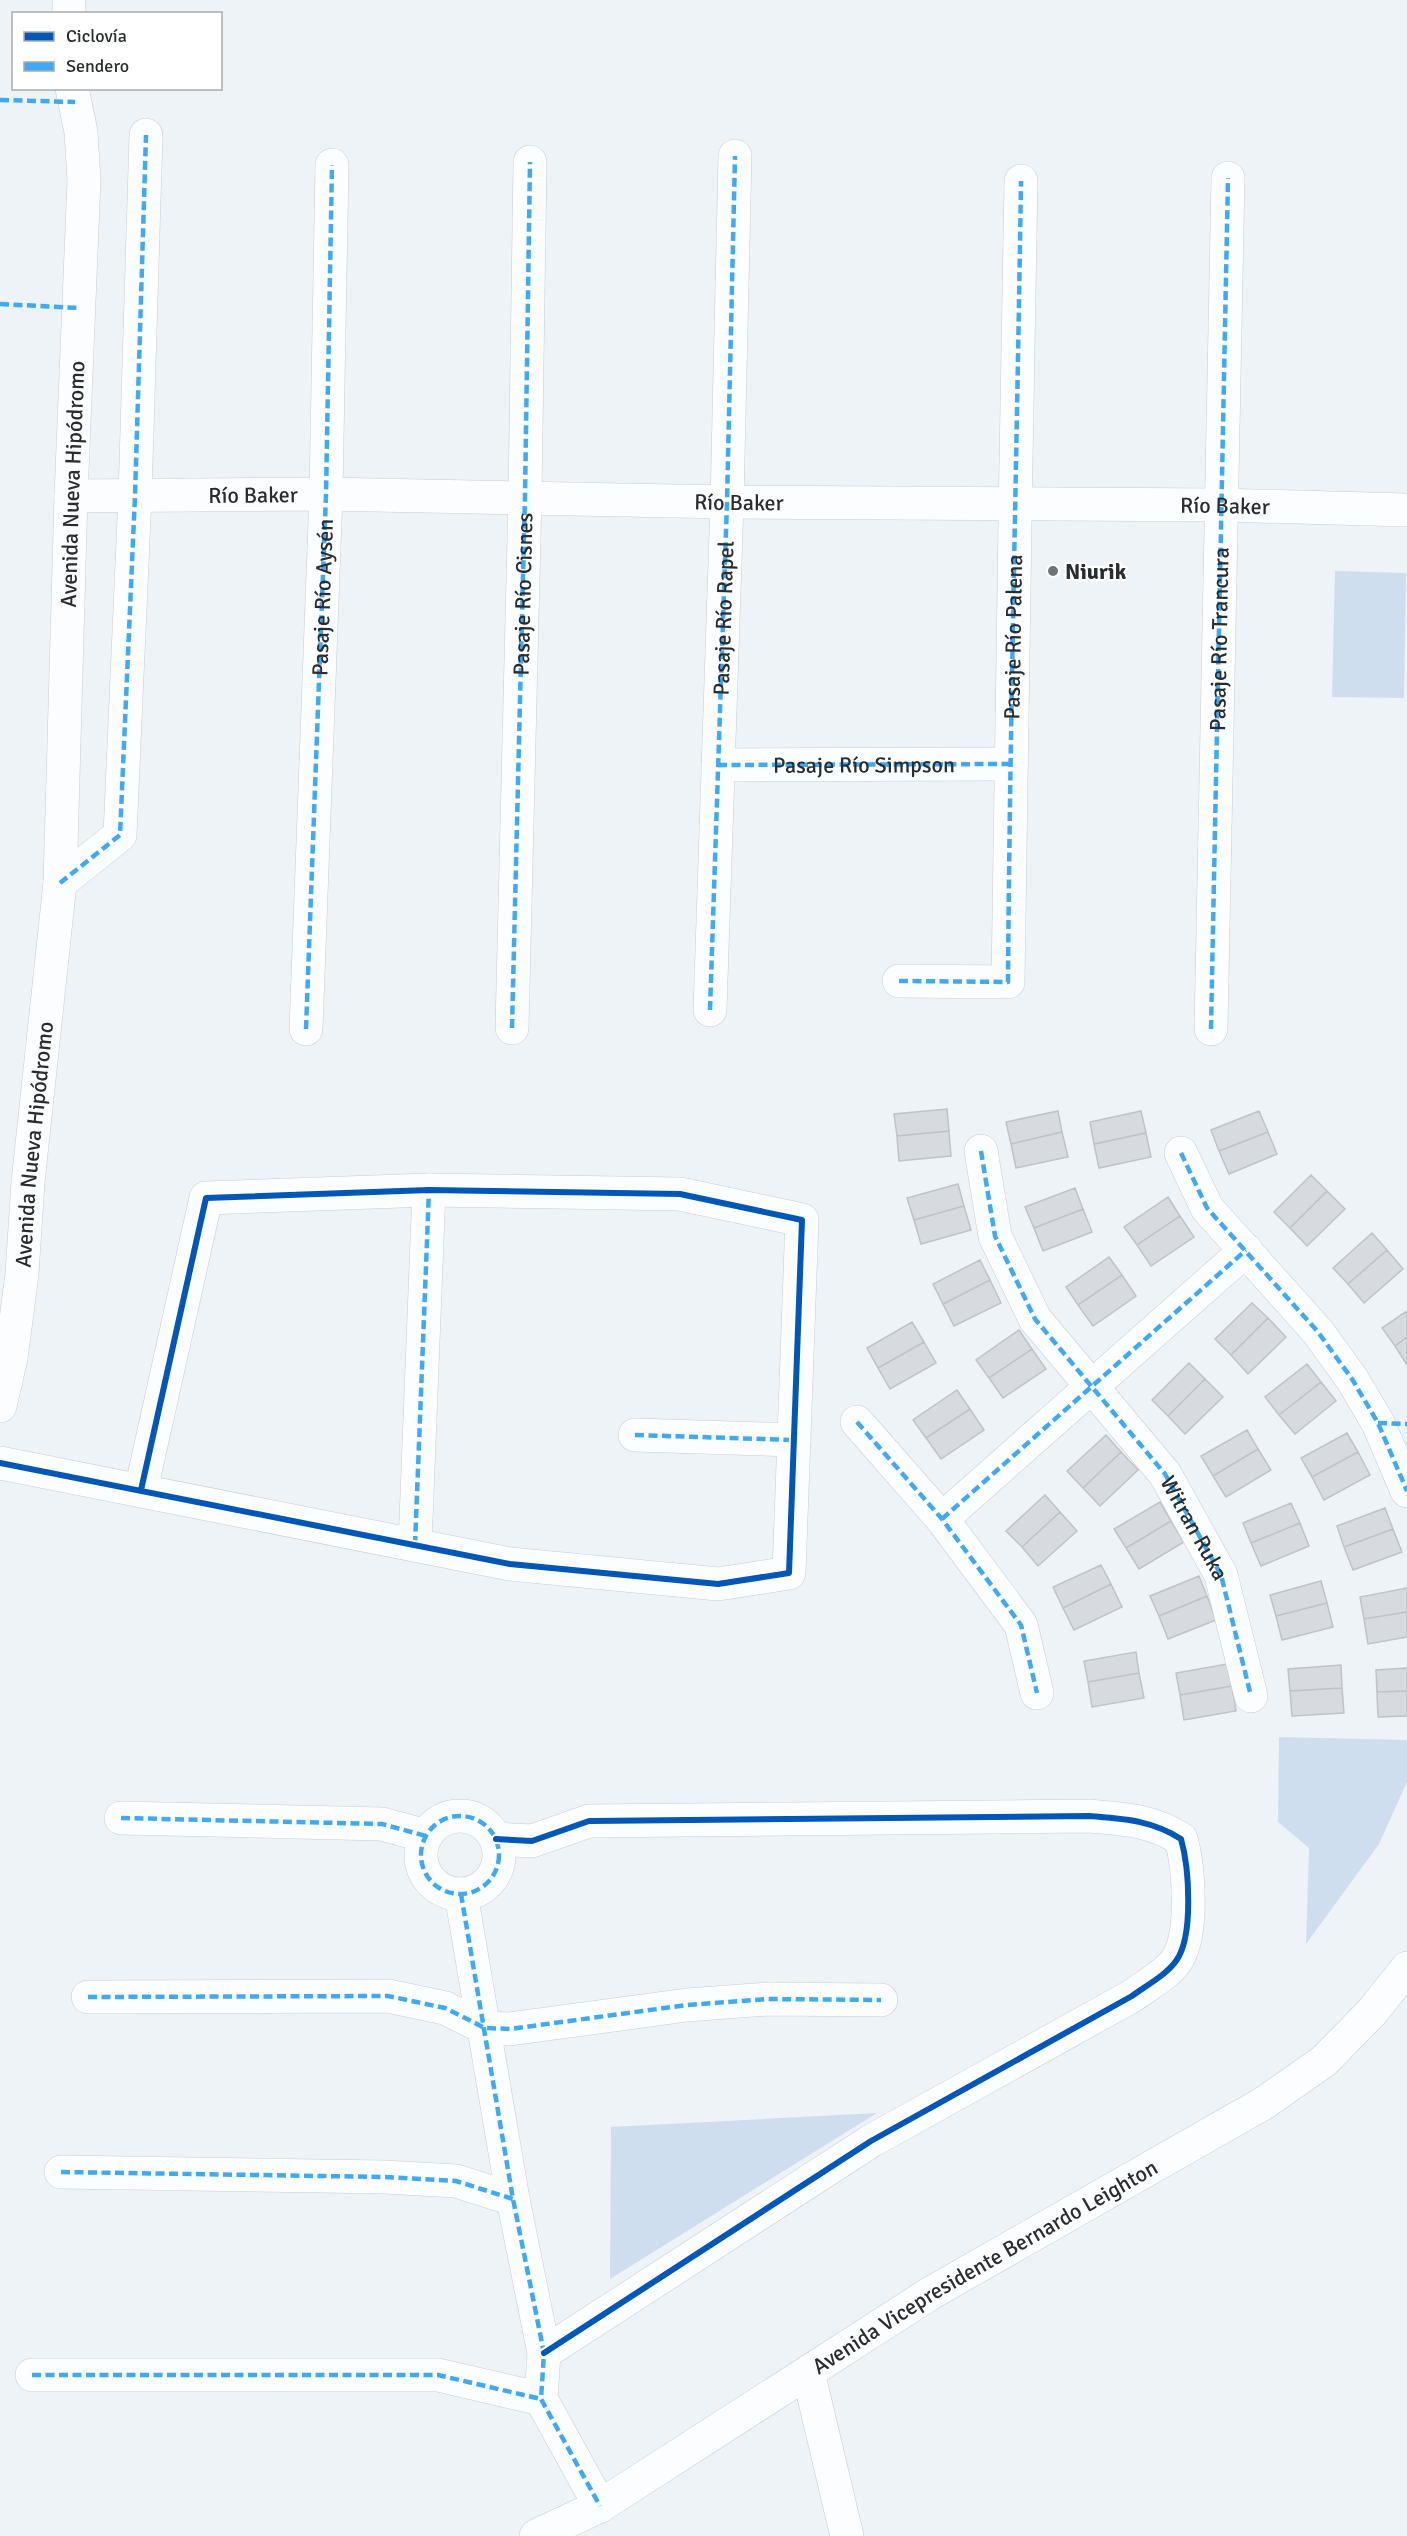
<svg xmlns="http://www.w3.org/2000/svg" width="1407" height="2536" font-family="Signika,sans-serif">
  <rect width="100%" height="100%" fill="#eef3f8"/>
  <path fill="#cfdeee" d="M1335,571l71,2 -2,125 -72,-1z
    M1279,1737l128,3v42l-28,62 -73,100 3,-96 -31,-26z
    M877,2113l-267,166 1,-152z"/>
  <path fill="#d7dade" stroke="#bfc3c6" stroke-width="1.5" d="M947,1109l2,22 -52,5 -3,-22z
    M1058,1111l4,21 -51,12 -5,-22z
    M1141,1111l5,22 -52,11 -4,-22z
    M1259,1111l9,21 -49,19 -8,-21z
    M949,1131l2,25 -52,5 -2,-25z
    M1062,1132l6,25 -52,11 -5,-24z
    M1268,1132l9,22 -48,20 -10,-23z
    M1146,1133l5,24 -52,11 -5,-24z
    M1311,1175l16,16 -37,37 -16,-16z
    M958,1184l6,22 -50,14 -7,-22z
    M1075,1188l8,21 -49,19 -9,-21z
    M1327,1191l18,18 -38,37 -17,-18z
    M1168,1197l12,19 -43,29 -13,-18z
    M964,1206l7,24 -50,14 -7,-24z
    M1083,1209l9,23 -49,19 -9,-23z
    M1180,1216l14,21 -43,29 -14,-21z
    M1372,1233l15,17 -39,34 -15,-16z
    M1387,1250l16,19 -39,34 -16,-19z
    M1109,1257l13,18 -44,30 -12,-18z
    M980,1260l10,20 -47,24 -10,-20z
    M1122,1275l14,21 -43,30 -15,-21z
    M990,1280l11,23 -47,23 -11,-22z
    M1252,1303l16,15 -37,37 -16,-16z
    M1407,1311v26l-12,9 -13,-18z
    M1268,1318l18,19 -38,37 -17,-19z
    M912,1322l12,20 -46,26 -11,-20z
    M1019,1330l13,19 -43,29 -13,-18z
    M1407,1337v28l-12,-19z
    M924,1342l12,21 -46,26 -12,-21z
    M1032,1349l14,20 -43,29 -14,-20z
    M1189,1363l16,16 -37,37 -16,-16z
    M1307,1364l14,18 -42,33 -14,-18z
    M1205,1379l18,18 -38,37 -17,-18z
    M1321,1382l15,19 -41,33 -16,-19z
    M957,1390l13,19 -44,29 -13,-18z
    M970,1409l14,21 -43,29 -15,-21z
    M1247,1430l11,19 -45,27 -12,-20z
    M1347,1433l11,19 -46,25 -11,-19z
    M1106,1435l15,17 -38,36 -16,-17z
    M1258,1449l13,21 -45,27 -13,-21z
    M1121,1452l17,18 -38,36 -17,-18z
    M1358,1452l12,23 -46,25 -12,-23z
    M1045,1495l15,17 -38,35 -16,-16z
    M1160,1502l11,19 -45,27 -12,-19z
    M1291,1503l9,20 -49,20 -8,-20z
    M1385,1508l8,21 -49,18 -7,-21z
    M1060,1512l17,19 -39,35 -16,-19z
    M1171,1521l13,21 -45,27 -13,-21z
    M1300,1523l9,23 -48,20 -10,-23z
    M1393,1529l9,23 -49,18 -9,-23z
    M1101,1565l10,19 -48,24 -10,-21z
    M1199,1576l8,20 -48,20 -9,-20z
    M1321,1581l6,22 -51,13 -6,-21z
    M1111,1584l11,23 -48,23 -11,-22z
    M1407,1588v24l-43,7 -4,-22z
    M1207,1596l9,24 -48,19 -9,-23z
    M1327,1603l6,24 -51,13 -6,-24z
    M1407,1612v25l-39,7 -4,-25z
    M1136,1652l3,21 -51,9 -4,-21z
    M1227,1664l5,22 -52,9 -4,-22z
    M1341,1665l1,23 -52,3 -2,-22z
    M1407,1668v23l-30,1 -1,-22z
    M1139,1673l5,25 -52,9 -4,-25z
    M1232,1686l4,25 -52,9 -4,-25z
    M1342,1688l2,25 -52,3 -2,-25z
    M1407,1691v25l-29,1 -1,-25z"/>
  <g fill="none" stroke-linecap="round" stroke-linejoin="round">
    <defs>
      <g id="street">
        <path d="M69,14v-14"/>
        <path id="s1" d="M71,496l255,-2 401,8 493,3 187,5"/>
        <path d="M718,765l292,-1"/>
        <path d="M60,883l60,-48 15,-339 11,-361"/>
        <path id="s2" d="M899,981l109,1c2,-267 9,-534 13,-801"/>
        <path d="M710,1010l17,-508 8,-346"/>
        <path d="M512,1028l13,-532 5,-334"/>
        <path d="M306,1029l20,-535 6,-329"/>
        <path d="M1211,1029l17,-851"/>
        <path d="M981,1151l14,85 40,83 130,155 56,101 30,121"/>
        <path d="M1181,1153l26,55 111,124 34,47 26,44 29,68"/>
        <path id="s3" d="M0,1406l11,-48 11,-84 6,-92 32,-299 11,-387 13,-316 -3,-48 -9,-44"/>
        <path d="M857,1422l85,97 79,106 16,68"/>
        <path d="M635,1435l159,5"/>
        <path d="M0,1463l510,101 208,20 71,-11 13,-353 -122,-26 -251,-4 -223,8 -65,292"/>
        <path d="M942,1519l304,-269"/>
        <path d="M415,1545l14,-355"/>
        <circle cx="460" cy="1855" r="39"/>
        <path d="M121,1818l261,6 44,12"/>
        <path d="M496,1839l36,2 57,-20 500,-5c35,3 62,4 92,23 8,28 13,97 -5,122 -10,14 -29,24 -44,35l-261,145 -327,212"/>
        <path d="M461,1894l52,305 31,154 -3,46 59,107"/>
        <path d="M88,1997l300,-1 57,12 40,20 25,1 177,-24 80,-6 114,1"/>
        <path d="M61,2172l324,5 71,4 57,18"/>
        <path d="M808,2372l39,164"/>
        <path d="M32,2375h406l103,24"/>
      </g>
      <g id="secondary">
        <path id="s4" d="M536,2536l64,-30 331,-213 333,-190 60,-42 48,-49 35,-44"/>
      </g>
    </defs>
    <use href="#street" stroke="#c9ccd0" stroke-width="34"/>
    <use href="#secondary" stroke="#c9ccd0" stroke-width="34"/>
    <use href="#street" stroke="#fcfdfe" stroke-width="33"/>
    <use href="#secondary" stroke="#fcfdfe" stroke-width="33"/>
    <g stroke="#3fa9f5" stroke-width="4.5" stroke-dasharray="9 4.5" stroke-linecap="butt">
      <path d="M0,100l75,2"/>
      <path d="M0,304l79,4"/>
      <path id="s5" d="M718,765l292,-1"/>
      <path d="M60,883l60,-48 15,-339 11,-361"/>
      <path d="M899,981l109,1c2,-267 9,-534 13,-801"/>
      <path id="s6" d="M710,1010l17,-508 8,-346"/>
      <path id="s7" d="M512,1028l13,-532 5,-334"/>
      <path id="s8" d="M306,1029l20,-535 6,-329"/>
      <path id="s9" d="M1211,1029l17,-851"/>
      <path id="s10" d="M981,1151l14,85 40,83 130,155 56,101 30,121"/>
      <path d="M1181,1153l26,55 111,124 34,47 26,44 29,68"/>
      <path d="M857,1422l85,97 79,106 16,68"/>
      <path d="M1378,1423l29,1"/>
      <path d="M635,1435l159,5"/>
      <path d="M942,1519l304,-269"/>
      <path d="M415,1545l14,-355"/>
      <circle cx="460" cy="1855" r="39"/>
      <path d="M121,1818l261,6 44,12"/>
      <path d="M461,1894l52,305 31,154 -3,46 59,107"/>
      <path d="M88,1997l300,-1 57,12 40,20 25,1 177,-24 80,-6 114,1"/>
      <path d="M61,2172l324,5 71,4 57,18"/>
      <path d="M32,2375h406l103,24"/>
    </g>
    <defs>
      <path id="cycleway" d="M0,1463l510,101 208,20 71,-11 13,-353 -122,-26 -251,-4 -223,8 -65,292
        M496,1839l36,2 57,-20 500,-5c35,3 62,4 92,23 8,28 13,97 -5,122 -10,14 -29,24 -44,35l-261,145 -327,212"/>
    </defs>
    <use href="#cycleway" stroke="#fff" stroke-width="10"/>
    <use href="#cycleway" stroke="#0057b8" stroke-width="6"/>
  </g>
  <circle fill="#6f7276" stroke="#fff" stroke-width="2" cx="1053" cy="571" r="6"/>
  <g text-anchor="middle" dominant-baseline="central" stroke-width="4.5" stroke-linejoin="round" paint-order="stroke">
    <g font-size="22" fill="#2a2d30" stroke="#fff">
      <text stroke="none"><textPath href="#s3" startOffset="926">Avenida Nueva Hipódromo</textPath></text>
      <text stroke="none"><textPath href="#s1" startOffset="182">Río Baker</textPath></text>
      <text stroke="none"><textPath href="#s1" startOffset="668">Río Baker</textPath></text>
      <text stroke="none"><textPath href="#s1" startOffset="1154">Río Baker</textPath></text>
      <text stroke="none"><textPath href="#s7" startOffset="434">Pasaje Río Cisnes</textPath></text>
      <text stroke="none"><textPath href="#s8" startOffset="432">Pasaje Río Aysén</textPath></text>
      <text stroke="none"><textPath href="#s6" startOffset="392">Pasaje Río Rapel</textPath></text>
      <text stroke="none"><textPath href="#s2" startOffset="454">Pasaje Río Palena</textPath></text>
      <text stroke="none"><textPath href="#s9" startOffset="390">Pasaje Río Trancura</textPath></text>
      <text stroke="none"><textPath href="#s5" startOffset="146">Pasaje Río Simpson</textPath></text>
      <text stroke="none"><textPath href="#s3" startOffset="264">Avenida Nueva Hipódromo</textPath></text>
      <text stroke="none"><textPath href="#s10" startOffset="442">Witran Ruka</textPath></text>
      <text stroke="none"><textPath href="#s4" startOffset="524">Avenida Vicepresidente Bernardo Leighton</textPath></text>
    </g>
    <g font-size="22" font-weight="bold" fill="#2a2d30" stroke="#fff" text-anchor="start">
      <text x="1065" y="571">Niurik</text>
    </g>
  </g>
  <rect x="12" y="12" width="210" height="78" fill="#ffffff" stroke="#aaabac" stroke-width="1.5"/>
  <rect x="24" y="32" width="30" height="9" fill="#0057b8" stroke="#aaabac" stroke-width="1.5"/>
  <text x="66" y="42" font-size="18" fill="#2a2d30">Ciclovía</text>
  <rect x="24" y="62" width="30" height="9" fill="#3fa9f5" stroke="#aaabac" stroke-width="1.5"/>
  <text x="66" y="72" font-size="18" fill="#2a2d30">Sendero</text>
</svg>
